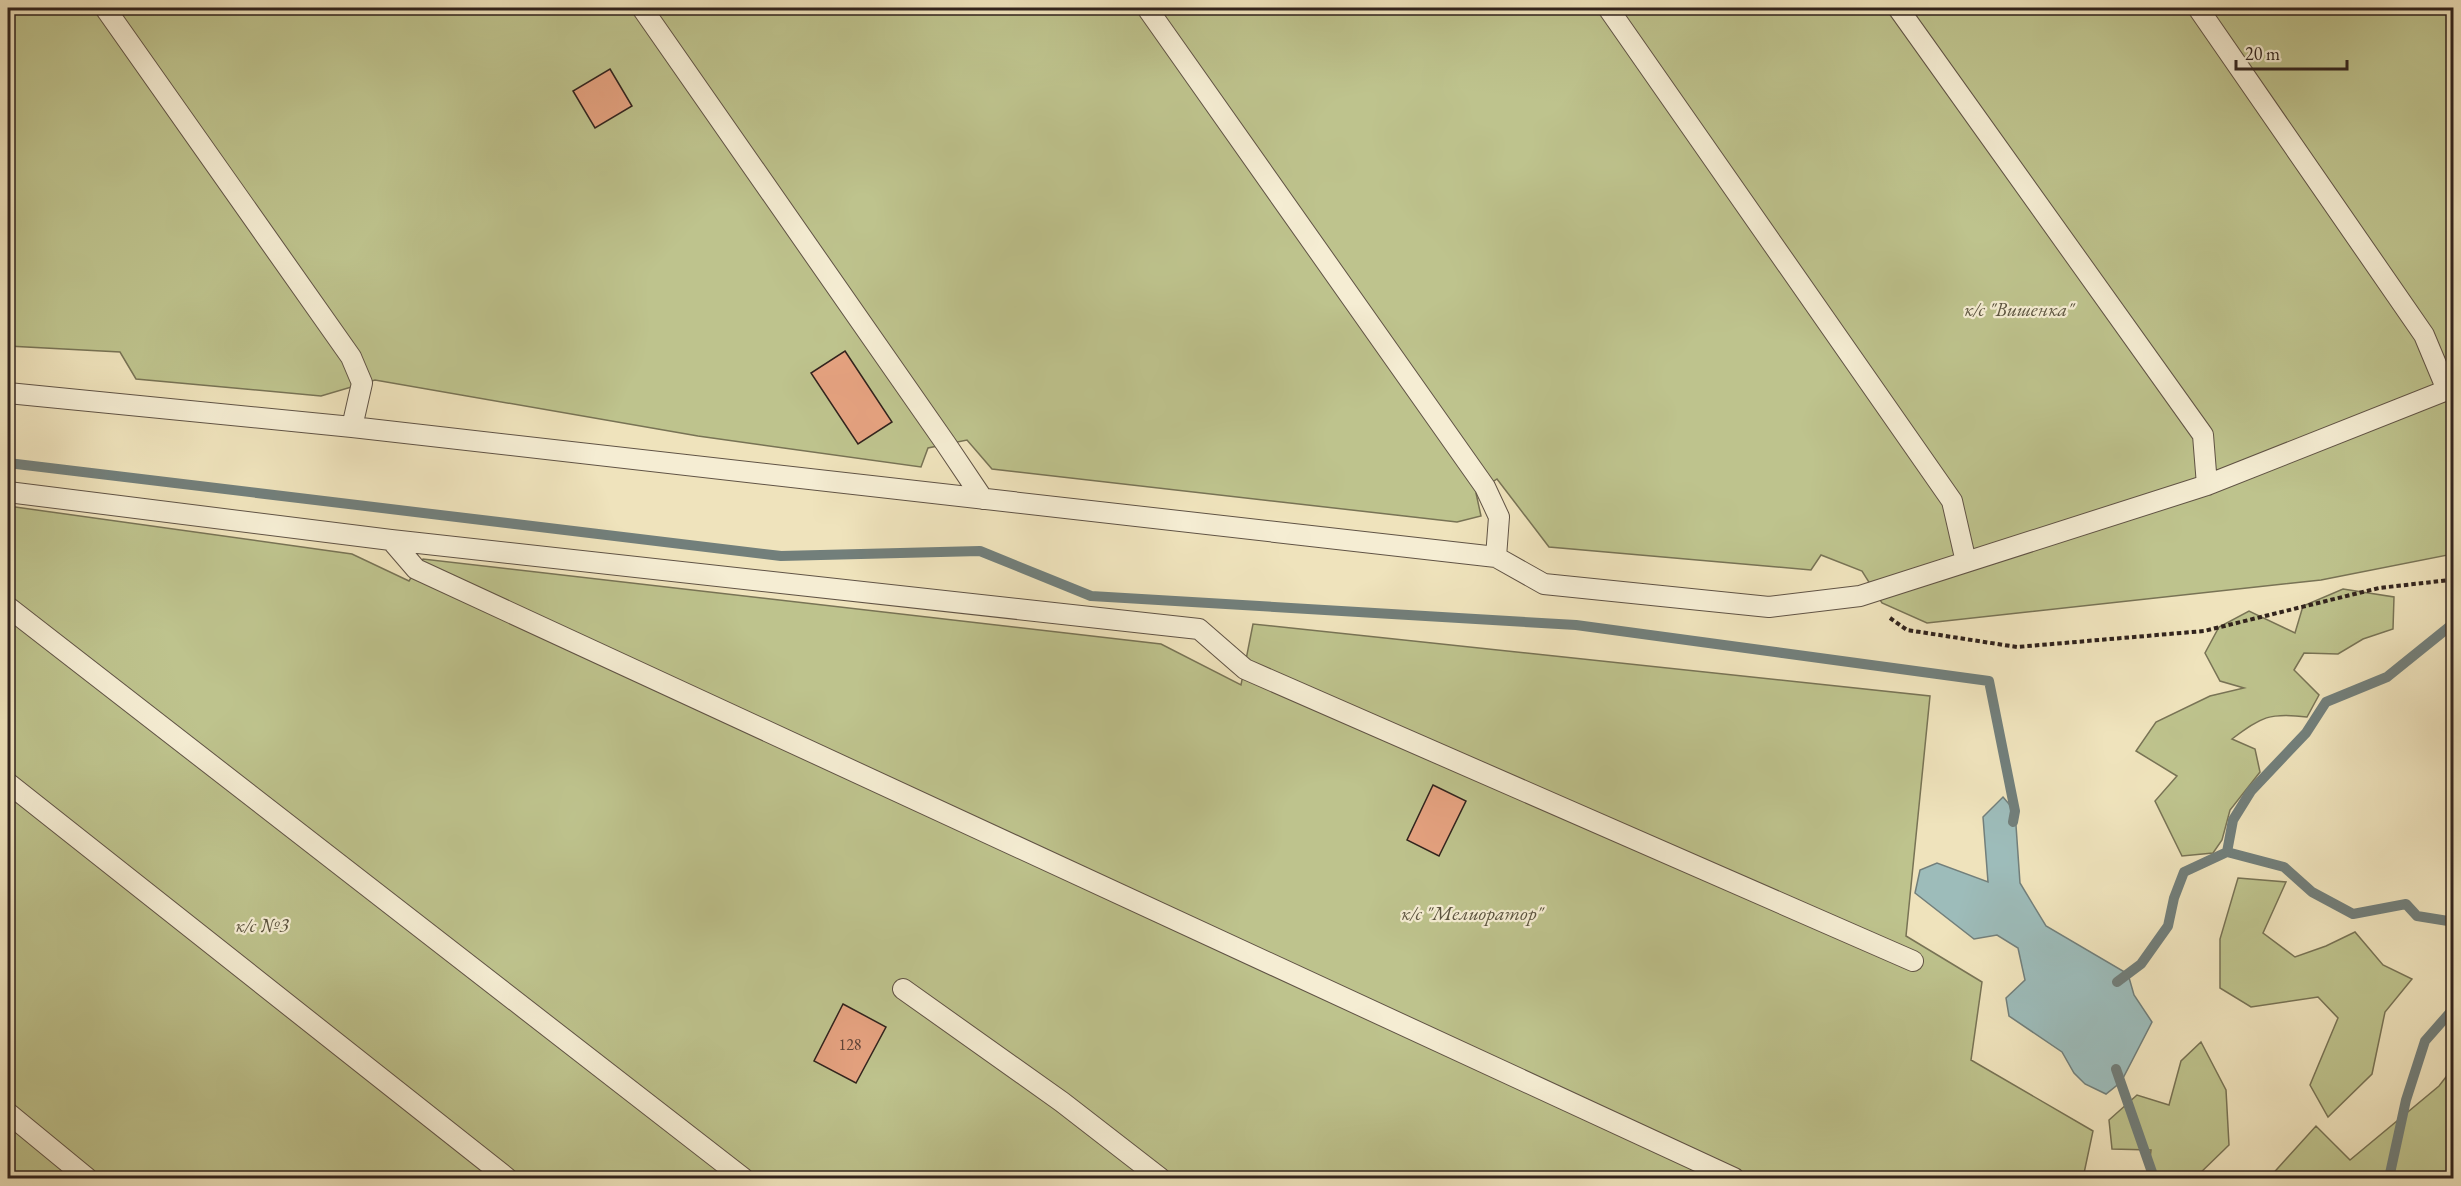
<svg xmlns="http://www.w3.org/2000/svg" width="2461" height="1186" font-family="'EB Garamond',serif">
  <rect width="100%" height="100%" fill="#efe3bc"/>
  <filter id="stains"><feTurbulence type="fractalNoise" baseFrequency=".00333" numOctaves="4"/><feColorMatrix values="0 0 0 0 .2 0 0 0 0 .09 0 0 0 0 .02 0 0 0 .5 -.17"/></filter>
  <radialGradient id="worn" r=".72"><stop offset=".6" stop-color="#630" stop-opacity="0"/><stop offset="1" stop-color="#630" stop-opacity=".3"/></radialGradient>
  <path fill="#bec38d" stroke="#787355" stroke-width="1.5" d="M8,8h2445v546l-132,26 -394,43 -45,-20 -20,-32 -41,-16 -10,15 -262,-23 -52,-68 -21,14 5,23 -24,6 -465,-53 -25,-29 -39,8 -7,19 -223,-31 -323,-56 -54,16 -185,-17 -16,-27 -112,-6z
    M8,506l344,48 57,27 14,-22 738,85 80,41 12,-61 677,72 -24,240 76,46 -11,78 122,71 -10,47h-2075z
    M2343,589l51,8 -1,32 -30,10 -25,15 -34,-1 -10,17 25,25 -12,22c-37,-5 -46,0 -75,22l23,10 5,23 -30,38 -8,30 -9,13 -31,3 -27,-55 22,-25 -41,-25 20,-29 54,-26 34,-8 -24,-7 -15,-28 14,-26 30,-16 46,22 8,-27z
    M2238,878l48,4 -23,51 32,24 31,-11 29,-14 28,33 29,14 -27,33 -13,62 -44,43 -18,-32 28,-67 -20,-21 -67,10 -31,-19v-49z
    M2201,1042l25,48 3,55 -34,33h-47l3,-28 -39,-1 -3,-29 28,-25 32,10 12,-44z
    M2453,1068v110h-184l47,-52 34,34 89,-74z"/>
  <path fill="#9dbcba" stroke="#727f7b" stroke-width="1.5" d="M2003,797l12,14 5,72 26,43 82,48 6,21 18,27 -31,60 -15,12 -21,-10 -11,-11 -12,-21 -53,-36 -3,-18 19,-18 -7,-32 -21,-13 -23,4 -59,-46 5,-23 17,-7 51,19 -5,-65z"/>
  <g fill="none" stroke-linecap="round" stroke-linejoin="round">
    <path stroke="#727f7b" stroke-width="10" d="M8,463l773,93 199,-5 111,45 485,29 413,56 26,130 -2,11
      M2227,852l57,15 28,25 41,22 53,-10 11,12 31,5 6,-6
      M2117,982l24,-18 27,-38 6,-28 10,-26 43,-20 6,-32 18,-29 55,-58 20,-31 61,-25 67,-54
      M2116,1069l38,109
      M2389,1178l17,-78 19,-59 29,-33"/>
  </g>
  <path fill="#e5a280" stroke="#31231d" stroke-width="1.5" d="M610,69l22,37 -37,22 -22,-37z
    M845,351l47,71 -34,22 -47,-71z
    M1433,785l33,16 -27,55 -32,-16z
    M843,1004l43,23 -30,56 -42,-22z"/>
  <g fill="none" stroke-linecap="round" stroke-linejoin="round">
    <defs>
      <path id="lane" d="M105,8l246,349 11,26 -10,44
        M642,8l304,436 37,55
        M1147,8l338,479 14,30 -3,40
        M1608,8l344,493 14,61
        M1898,8l305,427 4,50
        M2198,8l226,327 23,55
        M8,393l344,34 1144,130 48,27 225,23 91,-11 347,-111 240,-95 7,-7
        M8,492l383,48 808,89 46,40 668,292
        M391,540l25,29 1318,609
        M8,607l735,571
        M8,783l499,395
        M903,989l159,113 98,76
        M8,1113l79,65"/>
    </defs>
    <use href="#lane" stroke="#605345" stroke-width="22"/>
    <path stroke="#31231d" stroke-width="4" stroke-dasharray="4.5 3" stroke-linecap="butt" d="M1890,618l17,12 110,17 187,-16 175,-43 71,-8 4,-4"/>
    <use href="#lane" stroke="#f5edd3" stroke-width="20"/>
  </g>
  <g text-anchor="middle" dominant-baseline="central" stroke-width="4.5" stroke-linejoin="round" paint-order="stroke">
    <g font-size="16" fill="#5e4336">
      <text x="850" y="1044">128</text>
    </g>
    <g font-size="20" font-style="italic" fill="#5b533f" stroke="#f5edd3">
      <text x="2019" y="309">к/с "Вишенка"</text>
      <text x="1472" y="913">к/с "Мелиоратор"</text>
      <text x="262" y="925">к/с №3</text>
    </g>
  </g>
  <rect width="2461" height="1186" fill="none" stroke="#efe3bc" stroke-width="30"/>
  <rect x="9" y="9" width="2443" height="1168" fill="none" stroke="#31231d" stroke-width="3"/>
  <rect x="15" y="15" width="2431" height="1156" fill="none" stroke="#31231d" stroke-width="1.5"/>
  <path d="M2236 60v9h111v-9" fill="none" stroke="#31231d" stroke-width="3"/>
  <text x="2245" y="60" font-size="18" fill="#31231d" stroke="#f5edd3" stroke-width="4.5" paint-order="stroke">20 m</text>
  <rect width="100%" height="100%" filter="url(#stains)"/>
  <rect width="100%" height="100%" fill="url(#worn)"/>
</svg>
